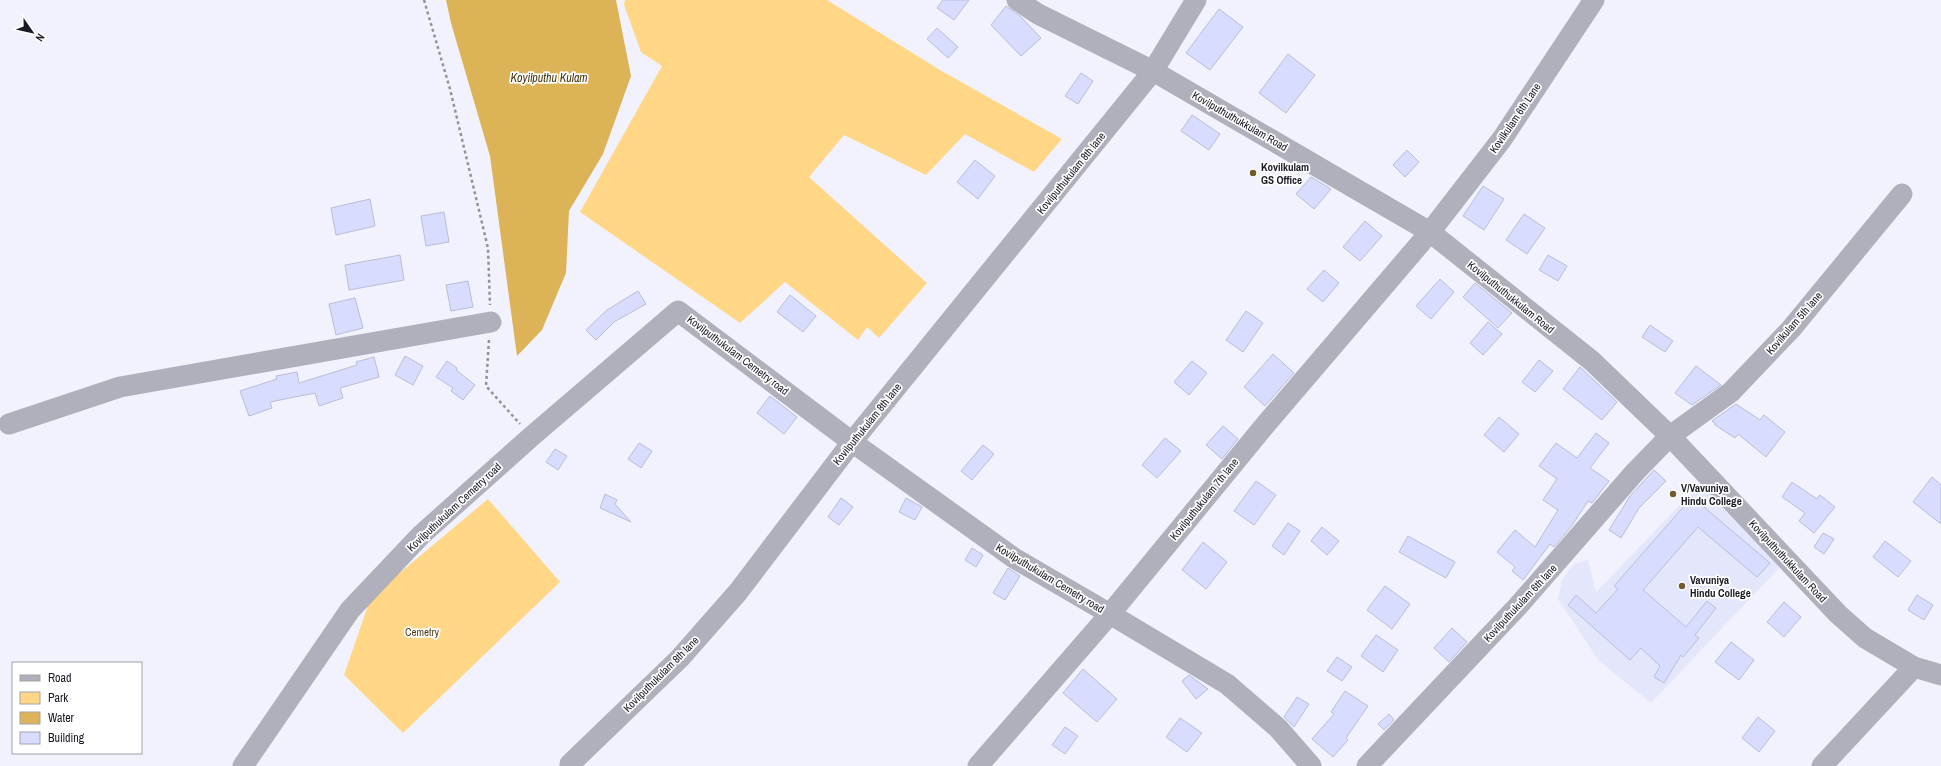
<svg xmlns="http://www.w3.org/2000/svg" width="1941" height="766" font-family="'Archivo Narrow',sans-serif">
  <rect width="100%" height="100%" fill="#f1f2fd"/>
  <path fill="#e4e7fb" d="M1708,476l74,89 -131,138 -52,-42 -41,-62 4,-19 12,-16 14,-4 8,32z"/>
  <path fill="#ffd787" d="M625,0h202l113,70 122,69 -28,33 -69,-38 -39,41 -82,-40 -35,42 118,106 -48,55 -12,-11 -9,13 -73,-58 -45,41 -160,-111 82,-146 -21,-14 -17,-47z
    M488,499l72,83 -157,151 -59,-58 27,-78z"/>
  <path fill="#ddb358" d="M446,0h170l15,76 -28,78 -34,57 -3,62 -24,57 -25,26 -27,-200 -39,-133z"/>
  <path fill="#d8dcfe" stroke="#babdd6" d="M943,0h26l-15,20 -17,-12z
    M1006,6l14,10 21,22 -20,18 -30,-31z
    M1219,9l24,18 -33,43 -24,-17z
    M937,28l21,19 -10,11 -21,-19z
    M1288,54l27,21 -29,38 -27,-20z
    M1081,73l12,8 -15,23 -13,-8z
    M1192,115l28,19 -11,16 -28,-19z
    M1407,150l12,12 -14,15 -12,-12z
    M975,160l20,16 -17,23 -21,-17z
    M1311,177l20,12 -17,20 -18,-15z
    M1483,186l21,13 -20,31 -21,-14z
    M370,199l5,27 -39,9 -5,-27z
    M444,212l5,30 -23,4 -5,-30z
    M1524,214l21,14 -18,26 -21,-14z
    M1365,221l17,15 -22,25 -17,-14z
    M400,255l4,25 -55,10 -4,-25z
    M1548,255l19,11 -9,15 -19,-11z
    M1324,270l15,13 -16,19 -16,-13z
    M1440,279l14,13 -23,27 -15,-13z
    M468,281l5,26 -22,4 -5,-26z
    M1475,283l37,30 -14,15 -35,-31z
    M638,291l8,13 -32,18 -18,18 -10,-10 21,-20z
    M790,295l26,21 -13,16 -26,-20z
    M355,298l8,30 -27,7 -7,-31z
    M1246,311l17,12 -20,29 -17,-12z
    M1488,322l14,12 -19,21 -13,-12z
    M1650,325l23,16 -8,11 -23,-15z
    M1273,354l21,19 -29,33 -21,-19z
    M405,356l18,10 -10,19 -18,-10z
    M374,357l5,20 -39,11 3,10 -24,8 -4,-13 -45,9 2,6 -23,8 -9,-25 37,-12 -1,-3 21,-4 2,11 58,-18 -1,-3z
    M1539,360l14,11 -18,21 -13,-10z
    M447,361l10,7 -1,2 19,15 -12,15 -12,-9 2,-3 -17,-11z
    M1192,361l15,12 -18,22 -15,-13z
    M1696,366l25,19 -29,20 -17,-12z
    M1580,367l37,35 -15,18 -39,-31z
    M770,396l27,21 -13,17 -27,-21z
    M1736,404l24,16 4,-5 21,17 -19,25 -28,-23 -3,4 -20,-13v-2l-3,-2z
    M1499,417l20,17 -15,18 -20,-17z
    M1223,426l15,13 -16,20 -16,-14z
    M1596,433l13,10 -19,25 19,13 -17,22 -4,-2 -17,26 -17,20 -4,-3 -27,36 -11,-9 3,-4 -18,-15 18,-22 20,17 23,-37 -15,-10 14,-21 -18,-13 17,-23 21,15z
    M1165,438l16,13 -24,27 -15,-13z
    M639,443l13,8 -11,17 -13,-9z
    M983,445l11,9 -22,26 -11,-9z
    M555,449l12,7 -9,14 -12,-8z
    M1654,470l12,11 -27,27 -18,30 -12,-8 21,-34z
    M1932,477l9,8v39l-28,-22z
    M1256,481l20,14 -22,30 -20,-14z
    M1792,482l25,17 3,-4 15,12 -21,26 -15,-12 6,-8 -23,-16z
    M605,494l12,6 -2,4 16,18 -31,-14z
    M1692,497l78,66 -13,14 -59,-50 -55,63 43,37 21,-26 9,7 -21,27 4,3 -16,19 -2,-2 -17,28 -10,-6 6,-11 -19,-18 -11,12 -62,-55 8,-10 20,18 22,-24 -4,-3z
    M841,498l12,9 -14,18 -11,-8z
    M906,498l16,9 -7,13 -16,-8z
    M1288,523l12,8 -16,24 -12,-9z
    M1322,527l17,14 -12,14 -16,-14z
    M1823,533l11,6 -10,15 -10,-7z
    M1408,536l47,26 -9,16 -47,-26z
    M1885,541l26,20 -13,16 -25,-20z
    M1203,542l24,20 -21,27 -24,-19z
    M972,548l11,7 -7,12 -11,-7z
    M1008,568l12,8 -15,24 -12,-7z
    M1385,586l25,18 -18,25 -25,-19z
    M1917,595l16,10 -9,15 -16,-10z
    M1784,602l17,15 -17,20 -17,-15z
    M1452,628l15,14 -18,20 -15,-14z
    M1376,635l22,15 -15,22 -22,-16z
    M1731,642l23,18 -15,20 -24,-18z
    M1337,657l15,10 -10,14 -15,-10z
    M1083,669l34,30 -20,23 -34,-29z
    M1189,675l19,14 -12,10 -14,-18z
    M1345,691l23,15 -22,32 2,2 -15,17 -21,-18 22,-25 -3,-2z
    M1297,697l12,7 -15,23 -10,-10z
    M1389,714l5,6 -10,10 -6,-6z
    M1758,717l17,14 -16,21 -17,-14z
    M1180,718l22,15 -15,19 -21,-15z
    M1065,727l13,9 -13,18 -13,-9z"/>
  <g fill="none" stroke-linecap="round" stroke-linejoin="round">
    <path stroke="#91929c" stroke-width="2.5" stroke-dasharray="3 3" stroke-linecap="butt" d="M424,0l26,89 38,159 2,57
      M489,340l-3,46 34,38"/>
    <path stroke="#afb0bc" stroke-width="21" d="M1017,0l21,14 115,57 277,161 162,129 78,75 168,178 27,24 49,29 27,8
      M9,424l111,-37 371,-65
      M243,766l107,-156 71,-75 111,-99 146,-125 174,131 162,116 96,56 117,70 51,44 33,38
      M572,766l-2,-2 110,-106 58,-66 114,-150 301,-371 43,-71
      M978,766l132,-152 156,-190 164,-192 72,-93 92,-139
      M1367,766l151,-160 117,-134 35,-36 61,-44 60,-63 111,-135
      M1822,766l92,-99"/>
  </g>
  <g fill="#725c2c" stroke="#fff" stroke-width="1.5">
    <circle cx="1253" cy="173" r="4"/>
    <circle cx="1673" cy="494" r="4"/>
    <circle cx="1682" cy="586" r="4"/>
  </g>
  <g text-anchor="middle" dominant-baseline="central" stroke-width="3.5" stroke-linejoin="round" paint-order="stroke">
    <g font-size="11" fill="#181922" stroke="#fff">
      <text transform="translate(1515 118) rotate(-56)">Kovilkulam 6th Lane</text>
      <text transform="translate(1240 121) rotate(30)">Kovilputhuthukkulam Road</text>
      <text transform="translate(1071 173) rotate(-51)">Kovilputhukulam 8th lane</text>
      <text transform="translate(1511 297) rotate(39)">Kovilputhuthukkulam Road</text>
      <text transform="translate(1794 323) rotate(-49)">Kovilkulam 5th lane</text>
      <text transform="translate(738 355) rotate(37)">Kovilputhukulam Cemetry road</text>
      <text transform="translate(867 424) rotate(-51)">Kovilputhukulam 8th lane</text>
      <text transform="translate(1204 499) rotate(-51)">Kovilputhukulam 7th lane</text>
      <text transform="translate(454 507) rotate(-43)">Kovilputhukulam Cemetry road</text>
      <text transform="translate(1788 561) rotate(47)">Kovilputhuthukkulam Road</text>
      <text transform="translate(1050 578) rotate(31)">Kovilputhukulam Cemetry road</text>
      <text transform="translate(1520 603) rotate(-47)">Kovilputhukulam 6th lane</text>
      <text transform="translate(661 674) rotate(-45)">Kovilputhukulam 8th lane</text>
    </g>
    <g font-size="11" font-weight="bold" fill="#181922" stroke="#fff" text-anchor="start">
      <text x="1261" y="167">Kovilkulam<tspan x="1261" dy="13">GS Office</tspan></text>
      <text x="1681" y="488">V/Vavuniya<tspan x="1681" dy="13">Hindu College</tspan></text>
      <text x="1690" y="580">Vavuniya<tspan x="1690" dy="13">Hindu College</tspan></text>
    </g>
    <g font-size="11" fill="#53411b" stroke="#fff">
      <text x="422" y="632">Cemetry</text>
    </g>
    <g font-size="12" font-style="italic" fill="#46350d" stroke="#fff">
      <text x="549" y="78">Koyilputhu Kulam</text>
    </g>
  </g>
  <rect x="12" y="662" width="130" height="92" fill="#ffffff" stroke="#a3a3a7"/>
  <rect x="20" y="675" width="20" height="6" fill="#afb0bc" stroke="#a3a3a7"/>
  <text x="48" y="682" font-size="12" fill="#181922">Road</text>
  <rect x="20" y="692" width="20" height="12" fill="#ffd787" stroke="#a3a3a7"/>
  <text x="48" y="702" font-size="12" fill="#181922">Park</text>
  <rect x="20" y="712" width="20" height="12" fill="#ddb358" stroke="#a3a3a7"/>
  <text x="48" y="722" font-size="12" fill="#181922">Water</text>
  <rect x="20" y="732" width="20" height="12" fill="#d8dcfe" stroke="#a3a3a7"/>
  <text x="48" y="742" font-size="12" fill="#181922">Building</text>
  <g transform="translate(32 32) rotate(124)" stroke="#ffffff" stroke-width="3" paint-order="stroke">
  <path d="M0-3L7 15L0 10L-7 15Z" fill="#181922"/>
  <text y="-6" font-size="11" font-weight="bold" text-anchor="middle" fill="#181922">N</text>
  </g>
</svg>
